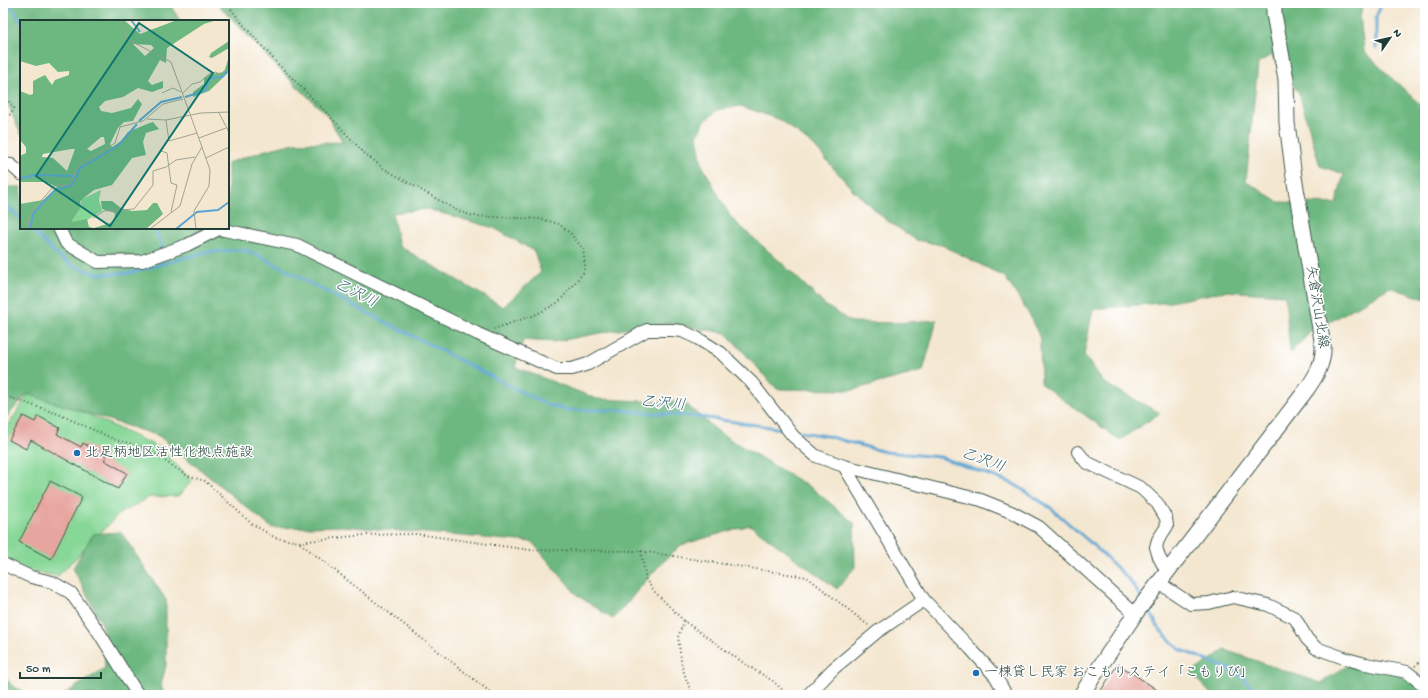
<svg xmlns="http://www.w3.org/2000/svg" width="1428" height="698" font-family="'Gochi Hand','Klee One',sans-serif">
  <rect width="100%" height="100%" fill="#fff"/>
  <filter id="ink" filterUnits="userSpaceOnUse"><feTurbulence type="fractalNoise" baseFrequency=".025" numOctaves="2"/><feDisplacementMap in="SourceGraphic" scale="8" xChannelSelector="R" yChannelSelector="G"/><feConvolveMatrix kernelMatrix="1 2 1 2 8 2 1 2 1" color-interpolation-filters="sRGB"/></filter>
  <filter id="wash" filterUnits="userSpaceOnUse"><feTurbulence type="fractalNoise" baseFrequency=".012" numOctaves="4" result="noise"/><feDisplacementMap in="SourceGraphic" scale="16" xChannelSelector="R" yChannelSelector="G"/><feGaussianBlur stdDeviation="0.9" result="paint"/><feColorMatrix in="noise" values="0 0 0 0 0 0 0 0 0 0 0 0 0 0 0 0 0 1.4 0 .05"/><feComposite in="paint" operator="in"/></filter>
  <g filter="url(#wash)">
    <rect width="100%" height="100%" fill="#f4e7d0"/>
    <path fill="#87d797" stroke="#538a66" d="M32,388l128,60 32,33 -14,15 -28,1 -30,16 -62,63 -41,-7 -14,-8v-127z"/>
    <path fill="#6db880" stroke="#467a5a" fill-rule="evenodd" d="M3,3h166l11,18h-159v114l-18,-42z
      M217,3h1146l-3,13 4,36 61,57v190l-35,-12 -62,36 -1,-7 -37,37 -5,-58 -60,-4 -54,11 -78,7 -9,46 20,28 56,30 -40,27 -79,-56 -1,-45 -8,-20 -27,-42 -63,-32 -26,-5 -31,-21 -33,-30 -39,-44 -33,-25 -39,-14 -24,4 -12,11 -8,15 5,29 29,53 54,48 40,39 26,17 46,1 40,-3 -14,51 -71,19 -75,-1 -51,-56 -58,-10 -57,8 -58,11 -30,-2 -8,27 82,32 70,3 15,-1 39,33 92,55 41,34 1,44 -18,22 -87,-64 -69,20 -23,22 -45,52 -36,-24 -45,-53 -190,-16 -70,2 -113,-92 -132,-42 -24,27v-234h18v41h207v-65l38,-13 29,-7 48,-1 -17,-28 -47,-45zM1271,55l28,38 21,73 24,8 -8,30 -58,-2 -32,-21 12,-118zM427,209l67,19 40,23 7,21 -38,35 -104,-61 -7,-33z
      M121,532l45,68v65l-5,20 3,10h-101l42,-27 -2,-42 -30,-58 20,-34z
      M1225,650l95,33 38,-24 58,23 4,13h-208l-21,-22z
      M3,674l8,11 17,10h-25z"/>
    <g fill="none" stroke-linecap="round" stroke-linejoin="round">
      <path stroke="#5ba4d2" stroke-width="3" d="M9,3l12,18
        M1376,48v-31l6,-14
        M3,202l18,17
        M30,228l26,26 17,12 25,8 32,-1 76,-21 37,-2 15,5 63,34 226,116 20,5h51l82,7 83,12
        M155,228l8,21
        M794,431l33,5 58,16 55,5 74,27 37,24 51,45 28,28 12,18
        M1147,607l13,23 19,19 59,24 14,15 2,7"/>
    </g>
    <g id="blocks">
      <path fill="#e7a59f" d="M23,416l12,6 3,-6 22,12 -3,6 24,13 2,-4 24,13 -3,4 23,13 -9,16 -87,-49 -5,9 -17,-9z
        M50,481l32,16 -31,62 -32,-17z
        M1118,664l38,25 -4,6h-54z"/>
    </g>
  </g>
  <g filter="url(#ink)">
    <use href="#blocks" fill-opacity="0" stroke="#3f564b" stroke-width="1"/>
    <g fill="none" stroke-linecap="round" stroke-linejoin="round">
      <defs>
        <path id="minor" d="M3,164l8,1 10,9
          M59,228l7,15 32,19 44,-1 45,-16 32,-16 78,16 181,89 79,35h15l16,-5 59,-34h25l10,1 15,7 24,15 31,30 41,53 23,20 28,10 137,34 30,12 28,15 96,87
          M1078,452l8,10 55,26 16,15 9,15 1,8 -9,14 -2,7 3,10 8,15
          M844,466l80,134 46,48 26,29 10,18
          M3,564l28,13 21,5 19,11 29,41 38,61
          M1159,583l32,21 18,-1 24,-6 35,8 27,13 12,21 9,9 28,10 17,5 46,9 18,14
          M808,695l25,-26 44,-37 47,-32"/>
        <path id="major" d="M1081,695l54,-81 172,-225c9,-13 17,-26 16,-43l-29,-169 -7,-54 -1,-44 -12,-65v-11"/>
      </defs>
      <use href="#minor" stroke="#3f564b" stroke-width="14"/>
      <use href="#major" stroke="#3f564b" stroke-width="17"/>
      <path stroke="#3f564b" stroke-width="2" stroke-dasharray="1 3" stroke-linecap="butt" d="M226,3l20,25 33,37 47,47 37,40 20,16 73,42 17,6 68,3 18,5 12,10 12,15 2,17 -2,7 -24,29 -22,12 -43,15
        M3,96l5,4 6,8 -3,6 -8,5
        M3,395l55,19 58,26 27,7 45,29 17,5 47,43 24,14 23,4 65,-7 53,-1 113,16 111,1 166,26 61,48
        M300,543l194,152
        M641,551l5,29 9,12 29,29 64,45 25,15 15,14
        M684,621l-6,16 4,30 9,25 4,3
        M1415,666l10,-9"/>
      <use href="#minor" stroke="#fff" stroke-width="12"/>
      <use href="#major" stroke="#fff" stroke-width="15"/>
    </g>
  </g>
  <g fill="#1f6fb2" stroke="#fff" stroke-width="1.5">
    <circle cx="77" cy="453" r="4"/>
    <circle cx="976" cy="673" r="4"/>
  </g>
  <g text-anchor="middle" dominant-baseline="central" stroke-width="3" stroke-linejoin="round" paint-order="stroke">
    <g font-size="14" fill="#1f3d34" stroke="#fff">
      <text transform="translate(1316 307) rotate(81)">矢倉沢山北線</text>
    </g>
    <g font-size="14" fill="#1f3d34" stroke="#fff" text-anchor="start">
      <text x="85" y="453">北足柄地区活性化拠点施設</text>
      <text x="984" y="673">一棟貸し民家 おこもりステイ「こもりび」</text>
    </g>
    <g font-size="15" font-style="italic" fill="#34616b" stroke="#fff">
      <text transform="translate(356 294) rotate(27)">乙沢川</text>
      <text transform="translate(663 404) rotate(6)">乙沢川</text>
      <text transform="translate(983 461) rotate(20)">乙沢川</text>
    </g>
  </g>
  <g transform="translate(20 20)">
    <rect width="209" height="209" fill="#f4e7d0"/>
    <path d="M81,170l-2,10 3,11 -18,11 -14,3 1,-12 11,-6 -2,-7z" fill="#87d797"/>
    <path d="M0,0h104l16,14 37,-14h40l-13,4 -37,24 -1,15 -6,-3 -12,21 4,4 11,-4v7l-11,4 -14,-4 -15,9 -18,4 -6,6 2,4 11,2 19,-5 7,-9 4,5 -9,17 -9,1 -6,6 -8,16 2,3 9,-6 7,-9 19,-8 6,-2 6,7 -13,4 -3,9 3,13 -14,3 -20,27 -18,5 -14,11 1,6 -10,15 16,-3 2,8 5,1 20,-6 1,-9 -13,-4 -1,-8h11l9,7 11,3 15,-1 6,-7h4l6,11 -17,15h-126v-25l23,-4 14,-13 -11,-5h-26v-26l6,-3v-6l-6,-7v-49l10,4 3,-1v-13l12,-6 7,10 3,-5 14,-5v-4l-11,1 -9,-9 -13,3 -16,-5zM113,24l18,1 3,3 -9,8zM81,117h3l1,7 -14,7 -4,-2zM51,129h4l-8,22 -14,-13 -11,-1 1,-3zM209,21v7l-17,10 -3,-1 2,-4zM209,37v15l-20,19 -16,6v-5l11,-8v-6l7,-4 13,-2z" fill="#6db880" fill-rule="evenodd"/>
    <path fill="none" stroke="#5ba4d2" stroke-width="2" d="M111,0l9,12M165,77l20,-6 5,-13 12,-1 7,-8M119,101l22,-19 21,-5M0,159l14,-4 39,1M10,209l3,-15 21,-23 18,-6 8,-17 38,-22 19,-22M156,209l21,-17 21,-2 11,-8"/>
    <path fill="none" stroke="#9fa392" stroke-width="1" d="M100,0l7,19 44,23 31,85 -10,17 -12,42 -30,23M142,73l11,-5 8,4M163,73l9,-9 8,-2 9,-8 7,-2 4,3 5,-5 4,1M199,93l10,19M127,99l19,1 35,-7 28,-1M146,100l3,21 28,-8M179,118l27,-10M141,131l6,2 4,30 6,2 -6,27M186,138l23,-11M73,198l11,-7 30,-2 19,-24v-14l13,-4 10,-7 19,-3M8,209l1,-13 10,-13 15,-17 17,-2 5,-15 7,-7 32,-19 5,-16 23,-6 20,-17 20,-5M176,209l-2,-18 15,-25 1,-16 -8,-23"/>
    <path fill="#0f766e" fill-opacity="0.15" stroke="#0f766e" stroke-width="2" d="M119,3l74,50 -103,153 -74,-50z"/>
    <rect width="209" height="209" fill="none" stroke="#1f3d34" stroke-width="2"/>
  </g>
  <rect width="1428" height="698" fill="none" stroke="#fff" stroke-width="16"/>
  <g transform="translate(1390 38) rotate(56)" stroke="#ffffff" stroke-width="3" paint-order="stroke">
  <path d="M0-3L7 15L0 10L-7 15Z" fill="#1f3d34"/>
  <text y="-6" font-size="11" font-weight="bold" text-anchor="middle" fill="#1f3d34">N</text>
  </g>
  <path d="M20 672v6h81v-6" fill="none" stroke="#1f3d34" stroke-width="2"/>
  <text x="26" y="672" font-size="12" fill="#1f3d34" stroke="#ffffff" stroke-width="3" paint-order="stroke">50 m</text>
</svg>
